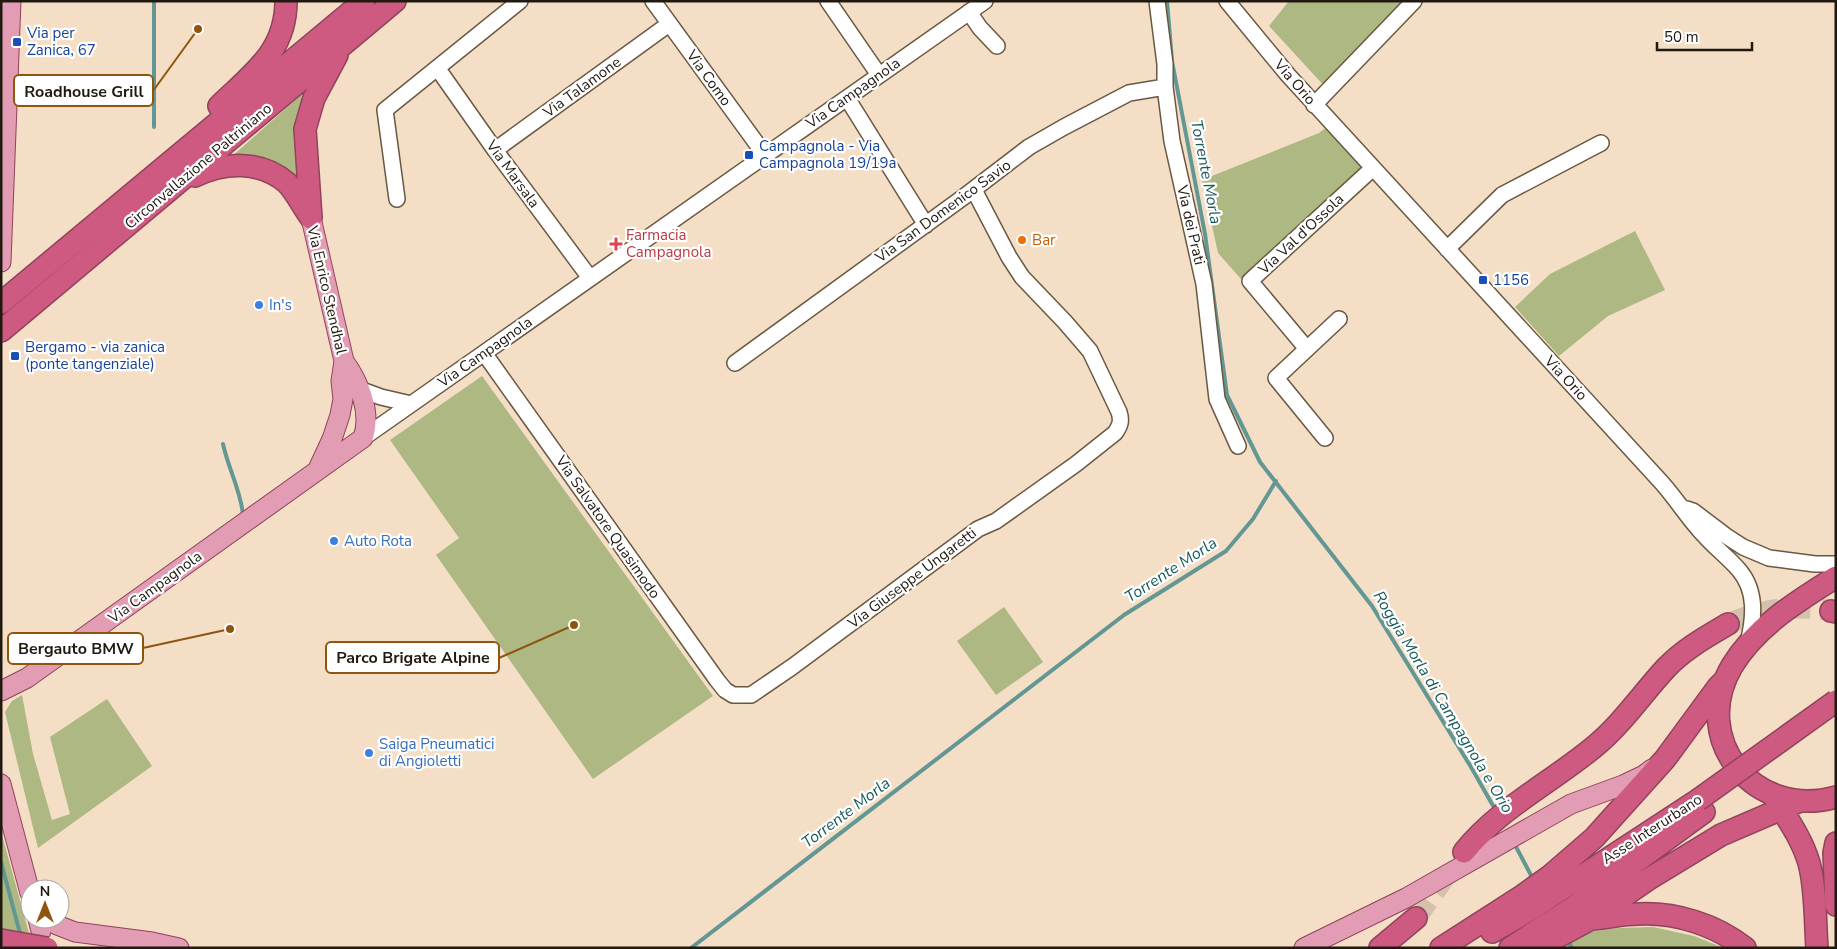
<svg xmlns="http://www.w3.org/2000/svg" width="1837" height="949" font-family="'Nunito Sans',sans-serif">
  <rect width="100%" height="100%" fill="#f4dec6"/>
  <path fill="#adb882" d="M1289,1h119l-81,88 -58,-63z
    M308,89l-3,100 -10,-1 -65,-30z
    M1328,126l37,40 -124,113 -23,-26 -16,-73 117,-47z
    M1635,231l30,59 -57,26 -49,40 -44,-49 35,-33z
    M482,376l231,320 -120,83 -157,-224 23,-17 -69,-98z
    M1004,607l39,55 -47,33 -39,-54z
    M22,695l11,59 19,66 18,-6 -20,-77 57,-38 45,67 -114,82 -33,-136 7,-11z
    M1,832l4,14 24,87 -28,-4z
    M1653,927l41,9 30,12h-169l32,-16 32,-4z"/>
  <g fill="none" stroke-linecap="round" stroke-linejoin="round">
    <path stroke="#629794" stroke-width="4" d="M1167,1l5,60 33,173 22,161 33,67 112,144 99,161 25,44
      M154,127v-126
      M223,444c5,24 18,47 20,71
      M1514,843l19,36
      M1,862l20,75
      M1567,939l5,9
      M691,948l433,-333 102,-64 27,-32 23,-38"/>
    <path stroke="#d4c0ab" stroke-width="21" stroke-dasharray="21 11" stroke-linecap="butt" d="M1728,624c35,-15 65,-20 103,-13
      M1416,918l34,-48"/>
    <defs>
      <path id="minor" d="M653,1l112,154
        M828,1l51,74
        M1157,1l8,63v23l7,54 32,143 13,115 21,47
        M1227,1l61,74 374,408c15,17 26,35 41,51 11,13 25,23 36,36 18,21 15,48 9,73
        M969,12l11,16 17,18
        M438,69l57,81 95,128
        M847,98l79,127
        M1314,105l100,-104
        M495,150l174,-126
        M397,199l-12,-89 135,-109
        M1447,249l55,-54 99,-52
        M1307,349l-57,-68 123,-113
        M484,353l233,327 8,10 8,5h18l41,-28 186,-138 18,-8 80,-57 39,-31c5,-7 7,-12 4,-21l-29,-61 -25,-29 -43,-45 -13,-20 -35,-67
        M735,363l230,-167 64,-49 35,-20 65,-34 36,-6
        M359,389l22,8 30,7
        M363,438l622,-437
        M1325,438l-49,-60 63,-59
        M1687,509l6,2 33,25 17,11 26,11 46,6h21"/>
      <path id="major" d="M311,218l33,143 -3,20 2,18 -3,16 -8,24 -13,28
        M1,262l10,-261
        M344,361c15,21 28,51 19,77
        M1,691l26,-13 336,-240
        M1,784l29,109
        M38,919l3,12
        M52,919l5,6 18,7 77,10 27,6
        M1304,948l102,-50 165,-94 52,-19 21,-10 8,-6"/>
      <path id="highway" d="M219,106c33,-32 67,-54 67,-105
        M195,176c29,-14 66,-16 92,7 8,8 15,22 22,32
        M311,218l-6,-89 9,-31 23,-43
        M1,303l363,-302
        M1,331l394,-330
        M1836,577c-38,24 -80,49 -104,89 -43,73 22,154 104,131
        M1831,611l5,1
        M1774,797c13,21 28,42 35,66 7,26 6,57 8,85
        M1836,843l-2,10 2,52
        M1464,852c35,-44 88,-70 130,-105 28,-23 48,-53 72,-79 18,-19 40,-31 62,-44
        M1591,919c16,-1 32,-5 47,-5 38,-2 78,11 107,34
        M1492,932l38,-22 168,-110
        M1,940l17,3
        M1380,948l36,-30
        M1441,948l81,-52 28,-20 44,-38 71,-79 53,-72 7,-7
        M1510,948l64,-41 130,-95
        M1537,948l52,-28 58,-40 74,-45 79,-34"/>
    </defs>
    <use href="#minor" stroke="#6a5842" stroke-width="18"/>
    <use href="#major" stroke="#91435a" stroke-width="21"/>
    <use href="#highway" stroke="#91435a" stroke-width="24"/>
    <use href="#minor" stroke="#fff" stroke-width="15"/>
    <use href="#major" stroke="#e29cb4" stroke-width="19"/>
    <use href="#highway" stroke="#ce5a82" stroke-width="21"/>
    <defs>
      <path id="highway-bridge" d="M1698,800l138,-99
        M18,943l29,5"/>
    </defs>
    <use href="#highway-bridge" stroke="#91435a" stroke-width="24" stroke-linecap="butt"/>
    <use href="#highway-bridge" stroke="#ce5a82" stroke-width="21"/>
  </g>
  <g fill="#1a4fb4" stroke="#fff" stroke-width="2">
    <rect x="12" y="37" width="10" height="10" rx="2.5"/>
    <rect x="744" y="150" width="10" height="10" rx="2.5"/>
    <rect x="1478" y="275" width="10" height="10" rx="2.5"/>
    <rect x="10" y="351" width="10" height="10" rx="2.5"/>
  </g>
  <circle fill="#e8710a" stroke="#fff" stroke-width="2" cx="1022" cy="240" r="5"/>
  <path fill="#e0444e" stroke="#fff" stroke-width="2" d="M613.5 236.5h5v5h5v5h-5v5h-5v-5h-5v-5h5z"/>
  <g fill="#3f7fe0" stroke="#fff" stroke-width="2">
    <circle cx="259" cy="305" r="5"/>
    <circle cx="334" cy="541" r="5"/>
    <circle cx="369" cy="753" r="5"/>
  </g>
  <g text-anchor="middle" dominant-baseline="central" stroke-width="4.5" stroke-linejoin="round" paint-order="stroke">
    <g font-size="15" fill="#164399" stroke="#fff" text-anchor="start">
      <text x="27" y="33">Via per<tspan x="27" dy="17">Zanica, 67</tspan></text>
      <text x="759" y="146">Campagnola - Via<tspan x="759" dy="17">Campagnola 19/19a</tspan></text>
      <text x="1493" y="280">1156</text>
      <text x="25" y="347">Bergamo - via zanica<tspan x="25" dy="17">(ponte tangenziale)</tspan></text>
    </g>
    <g font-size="15" fill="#201910" stroke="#fff">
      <text transform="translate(709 78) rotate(54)">Via Como</text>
      <text transform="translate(1295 82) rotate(49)">Via Orio</text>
      <text transform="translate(582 87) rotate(-36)">Via Talamone</text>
      <text transform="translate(853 93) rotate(-35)">Via Campagnola</text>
      <text transform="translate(198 166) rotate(-40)">Circonvallazione Paltriniano</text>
      <text transform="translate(513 174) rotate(54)">Via Marsala</text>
      <text transform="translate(943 211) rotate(-36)">Via San Domenico Savio</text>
      <text transform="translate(1191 225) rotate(77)">Via dei Prati</text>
      <text transform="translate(1301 234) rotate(-43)">Via Val d'Ossola</text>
      <text transform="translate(327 290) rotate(77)">Via Enrico Stendhal</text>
      <text transform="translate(485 352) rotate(-35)">Via Campagnola</text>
      <text transform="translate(1566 378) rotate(47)">Via Orio</text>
      <text transform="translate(608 527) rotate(55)">Via Salvatore Quasimodo</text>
      <text transform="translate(912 578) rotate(-37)">Via Giuseppe Ungaretti</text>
      <text transform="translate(155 587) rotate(-36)">Via Campagnola</text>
      <text transform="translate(1652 829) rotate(-33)">Asse Interurbano</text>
    </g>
    <g font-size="15" fill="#be3a42" stroke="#fff" text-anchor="start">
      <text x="626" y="235">Farmacia<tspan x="626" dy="17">Campagnola</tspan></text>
    </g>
    <g font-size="15" fill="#c56008" stroke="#fff" text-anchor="start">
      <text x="1032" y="240">Bar</text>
    </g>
    <g font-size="15" fill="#366cbe" stroke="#fff" text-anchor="start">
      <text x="269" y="305">In's</text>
      <text x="344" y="541">Auto Rota</text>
      <text x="379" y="744">Saiga Pneumatici<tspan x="379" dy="17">di Angioletti</tspan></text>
    </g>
    <g font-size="16" font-style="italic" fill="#195b5b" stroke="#fff">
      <text transform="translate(1206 172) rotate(79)">Torrente Morla</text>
      <text transform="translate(1171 570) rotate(-33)">Torrente Morla</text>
      <text transform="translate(1443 702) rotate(59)">Roggia Morla di Campagnola e Orio</text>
      <text transform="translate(846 813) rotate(-37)">Torrente Morla</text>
    </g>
  </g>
  <path fill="none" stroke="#8e550e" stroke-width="2" d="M198 29L153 91M230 629L143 648M574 625L499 658"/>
  <g fill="#8e550e" stroke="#fff" stroke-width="2">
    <circle cx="198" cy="29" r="5"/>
    <circle cx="230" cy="629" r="5"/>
    <circle cx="574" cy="625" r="5"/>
  </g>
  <g fill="#fff" stroke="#8e550e" stroke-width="2">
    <rect x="14" y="75" width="139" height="31" rx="5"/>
    <rect x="8" y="633" width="135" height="31" rx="5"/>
    <rect x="326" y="642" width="173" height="31" rx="5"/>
  </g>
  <g font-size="16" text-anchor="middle" font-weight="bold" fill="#201910">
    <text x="84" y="97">Roadhouse Grill</text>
    <text x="76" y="654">Bergauto BMW</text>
    <text x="413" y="663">Parco Brigate Alpine</text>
  </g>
  <rect width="1837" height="949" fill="none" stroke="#201910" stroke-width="5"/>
  <g transform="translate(45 904)"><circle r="24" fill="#ffffff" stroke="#a6a39f"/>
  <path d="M0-4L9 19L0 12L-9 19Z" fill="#8e550e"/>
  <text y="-8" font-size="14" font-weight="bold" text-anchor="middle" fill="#201910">N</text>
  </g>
  <path d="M1657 42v8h95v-8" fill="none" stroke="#201910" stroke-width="2.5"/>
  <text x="1664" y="42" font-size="15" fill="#201910" stroke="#ffffff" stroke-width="4" paint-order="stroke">50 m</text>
</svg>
